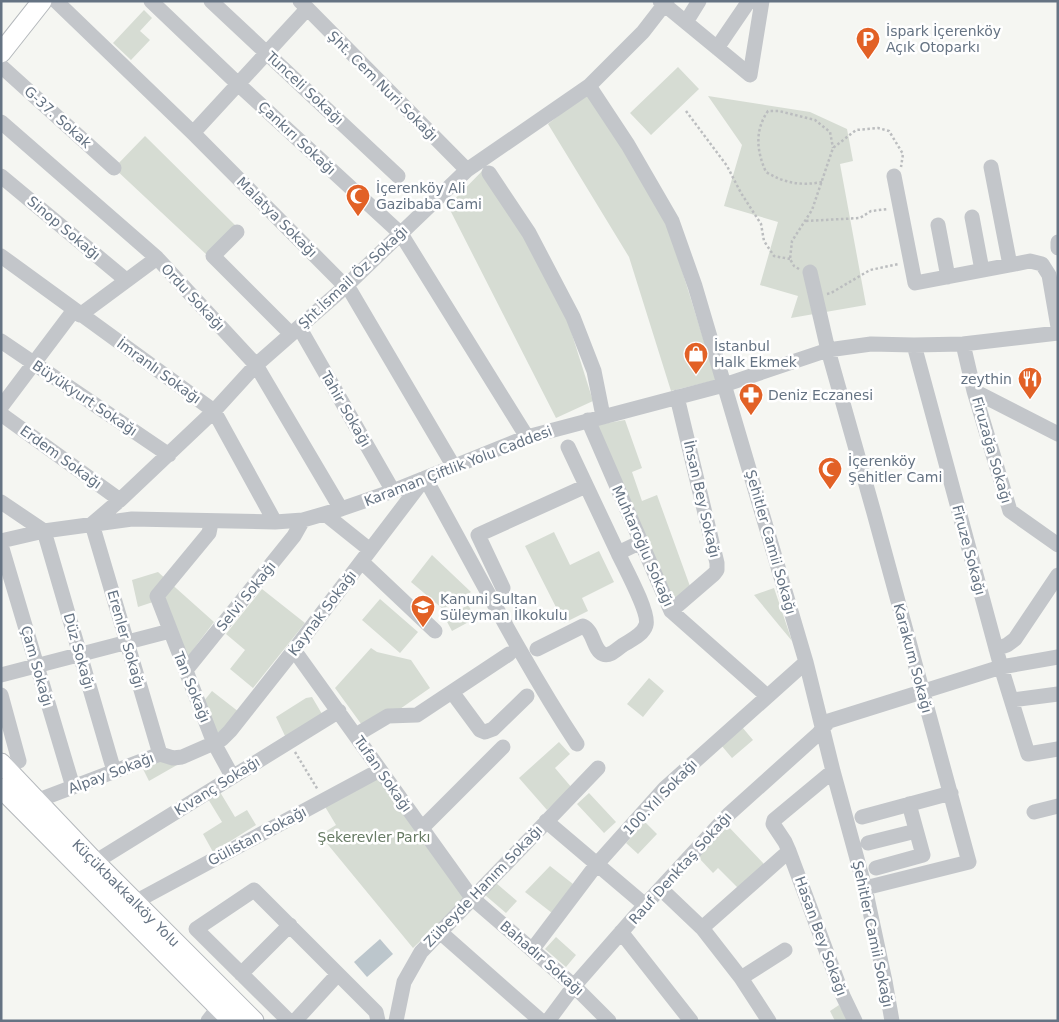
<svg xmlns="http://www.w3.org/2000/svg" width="1059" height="1022" font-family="'DejaVu Sans',sans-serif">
  <rect width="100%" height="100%" fill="#f5f6f2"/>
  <path fill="#d6dcd3" d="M144,10l8,8 -12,13 10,9 -19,20 -18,-17z
    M678,67l21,22 -48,46 -21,-22z
    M588,92l79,130 49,158 -45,11 -42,-134 -81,-133z
    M708,96l102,16 37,17 6,32 -13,3 26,141 -75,13 7,-22 -38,-11 18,-63 -54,-16 18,-61z
    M145,136l92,91 -29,29 -94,-88z
    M485,168l80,144 28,89 -37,17 -108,-212z
    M625,420l17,48 -10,4 10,29 15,-6 34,94 -20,22 -86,-184z
    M554,532l16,33 29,-14 15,31 -32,16 6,13 -24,12 -39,-77z
    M432,555l39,37 -28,17 -32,-27z
    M158,572l56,50 -28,37 -24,-60 -24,8 -6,-27z
    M774,588l18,53 -38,-46z
    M262,589l43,34 -52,65 -23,-19 15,-19 -19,-16z
    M380,599l38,33 -18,21 -38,-33z
    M468,605l8,13 -24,13 -7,-13z
    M371,648l6,4 34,8 19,28 -63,44 -32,-44z
    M649,678l15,13 -21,26 -16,-13z
    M212,691l27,21 -8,11 -16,12 -12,-33z
    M312,697l10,17 -36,24 -10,-21 30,-19z
    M742,727l11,13 -21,18 -11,-13z
    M559,742l11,12 -15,14 17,20 -25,22 -28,-32z
    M156,759l21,6 -28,16 -8,-16z
    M378,775l88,122 -53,51 -93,-113 16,-10 -12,-20z
    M220,792l15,25 12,-7 9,15 -43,27 -10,-18 19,-12 -14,-23z
    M589,793l27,29 -12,11 -27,-29z
    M645,822l12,12 -19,20 -12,-11z
    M726,824l38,40 -25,25 -21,-21 -5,5 -15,-16z
    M550,866l23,18 -21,29 -27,-21z
    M496,883l21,18 -11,12 -21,-18z
    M556,937l20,18 -10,12 -21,-18z
    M839,1005l9,16h-13l-5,-10z"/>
  <path fill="#bcc6cc" d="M380,939l13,15 -26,23 -13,-15z"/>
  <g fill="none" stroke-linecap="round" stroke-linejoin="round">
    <defs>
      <path id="major" d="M1,53l41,-52
        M1,763l94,99 159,159
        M1,788l231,233"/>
    </defs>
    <use href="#major" stroke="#b4b8bc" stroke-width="21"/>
    <path stroke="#bbbdbf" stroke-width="2.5" stroke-dasharray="2.5 2.5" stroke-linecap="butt" d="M686,111l41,55 14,27 20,31 3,17 10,15 16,3
      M822,182c-21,4 -38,1 -56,-10 -9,-20 -12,-41 2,-61h11l36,9 15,12 3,16
      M806,221l54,-3 11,-7 17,-2
      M799,269l-5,-3 -4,-7 2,-18 20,-31 21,-62 23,-18 22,-2 11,3 14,23 -2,13
      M827,294l4,-1 39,-23 29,-6
      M295,752l23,38"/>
    <path stroke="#c3c6ca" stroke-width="15" d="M56,1l137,132 158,159 103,175
      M151,1l87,83 163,150 126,203
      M211,1l187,175
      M300,1l167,169
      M660,1l90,74 12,-74
      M686,22l13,-21
      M717,48l32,-47
      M1,66l113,102
      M589,86l39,59 44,76 23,65 111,376 27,109 32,117 20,93 7,40
      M1,122l156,136 99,107 85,144
      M193,133l114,-124
      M489,173l40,60 44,84 21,54 9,45
      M1,176l125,104
      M894,176l21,107 95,-18 -19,-98
      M972,217l10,53
      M938,225l10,52
      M237,232l-24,24 78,78
      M1058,242v6
      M1,256l213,155 61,111
      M1010,265l20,-4 12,3 7,11 9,52
      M810,272l18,78 46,163 95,349 -104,26
      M80,315l77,-57
      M299,327l94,164
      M1,341l168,114
      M963,344l11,47 84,43
      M914,345l87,322 27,87 30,-5
      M974,391l36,120 48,34
      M1,407l73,-97
      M1,414l119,86
      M588,420l83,191 96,85
      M568,447l50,106 23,-11
      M1,502l43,29 70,240
      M325,514l45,36
      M209,521l1,7 -1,5 -52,63 57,147 18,33
      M1,541l43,-10 88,-12 143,3 28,-2 38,-11 52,-18 134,-54 197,-52 104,-35 43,-6 43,1 49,-1 95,-11
      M1,545l72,242
      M362,562l73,69
      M503,588l-25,-53 108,-49
      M671,611l43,-37 3,-4v-7l-40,-166
      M537,649l46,-23c11,5 10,24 20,28 7,3 14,-5 20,-9 8,-5 20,-10 23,-20 4,-12 -22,-59 -28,-72
      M996,649l11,-4 8,-6 43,-64
      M294,650l178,248 102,88 35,35
      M186,670l108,-134 9,-16
      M1,675l169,-44
      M452,692l28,38 5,2 8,-3 34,-33
      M1,695l18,66
      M1012,700l46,-6
      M356,735l32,-19 29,-1 92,-61
      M160,754l-68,-230 28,-24 94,-89 42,-46 90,-79 121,-116 122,-84 54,-54 24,-31
      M833,771l-59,49 -1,4 12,18 4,9 54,145 12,25
      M36,801l124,-47 13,4 9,-1 32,-14 8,-4 8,-8 64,-81 131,-172c50,89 96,181 152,266
      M1034,812l24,-6
      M862,817l89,-24
      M546,821l99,84
      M422,828l81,-81
      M868,843l48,-12
      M95,862l244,-151
      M876,868l47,-13 -14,-51
      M661,889l41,39 39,50 28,43
      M135,902l245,-132
      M702,928l87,-77
      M440,932l101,89
      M621,932l70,89
      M532,950l65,-86 68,-76 141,-126
      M241,974l49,-49
      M741,978l44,-28
      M208,1021l11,-14
      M289,1021l-93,-92 58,-39 122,122 2,9
      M295,1021l43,-47
      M396,1021l8,-39 17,-30 177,-184
      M548,1021l26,-35 71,-81 84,-91 89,-80 11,-13 172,-54 57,-10"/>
    <use href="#major" stroke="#fff" stroke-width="19"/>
  </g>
  <defs>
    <symbol id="parking-pin" viewBox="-11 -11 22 30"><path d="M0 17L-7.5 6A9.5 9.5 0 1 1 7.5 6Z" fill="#e26126" stroke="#fff"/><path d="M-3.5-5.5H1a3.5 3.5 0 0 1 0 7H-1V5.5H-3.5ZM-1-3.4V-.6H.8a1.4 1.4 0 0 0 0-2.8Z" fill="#fff"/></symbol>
    <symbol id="mosque-pin" viewBox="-11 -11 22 30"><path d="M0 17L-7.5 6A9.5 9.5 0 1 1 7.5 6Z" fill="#e26126" stroke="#fff"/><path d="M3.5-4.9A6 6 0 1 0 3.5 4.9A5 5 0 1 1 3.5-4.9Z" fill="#fff"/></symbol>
    <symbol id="shop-pin" viewBox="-11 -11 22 30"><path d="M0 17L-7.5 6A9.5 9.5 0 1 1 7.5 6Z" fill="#e26126" stroke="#fff"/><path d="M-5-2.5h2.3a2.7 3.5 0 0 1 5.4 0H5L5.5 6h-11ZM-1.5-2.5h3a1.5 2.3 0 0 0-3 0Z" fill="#fff"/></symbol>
    <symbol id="restaurant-pin" viewBox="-11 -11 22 30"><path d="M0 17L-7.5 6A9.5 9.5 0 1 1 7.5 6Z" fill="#e26126" stroke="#fff"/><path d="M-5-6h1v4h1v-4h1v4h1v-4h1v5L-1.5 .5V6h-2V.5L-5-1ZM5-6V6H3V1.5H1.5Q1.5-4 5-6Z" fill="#fff"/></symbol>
    <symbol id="pharmacy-pin" viewBox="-11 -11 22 30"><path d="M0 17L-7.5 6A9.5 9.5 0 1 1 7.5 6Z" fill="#e26126" stroke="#fff"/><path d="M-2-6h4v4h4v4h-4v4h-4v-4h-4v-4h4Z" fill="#fff"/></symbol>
    <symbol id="school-pin" viewBox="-11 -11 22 30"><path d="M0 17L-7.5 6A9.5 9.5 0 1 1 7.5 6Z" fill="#e26126" stroke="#fff"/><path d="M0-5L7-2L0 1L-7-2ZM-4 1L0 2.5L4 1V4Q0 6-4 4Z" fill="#fff"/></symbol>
  </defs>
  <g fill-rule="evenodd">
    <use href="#parking-pin" x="854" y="25" width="28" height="38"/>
    <use href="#mosque-pin" x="344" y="182" width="28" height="38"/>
    <use href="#shop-pin" x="682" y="340" width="28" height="38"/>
    <use href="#restaurant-pin" x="1016" y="365" width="28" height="38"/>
    <use href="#pharmacy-pin" x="737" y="381" width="28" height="38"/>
    <use href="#mosque-pin" x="816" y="455" width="28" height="38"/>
    <use href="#school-pin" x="409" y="593" width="28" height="38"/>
  </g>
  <g text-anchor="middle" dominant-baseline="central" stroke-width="5" stroke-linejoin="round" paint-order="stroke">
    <g font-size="14" fill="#657383" stroke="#fff" text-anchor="start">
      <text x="886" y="31">İspark İçerenköy<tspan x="886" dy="16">Açık Otoparkı</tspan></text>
      <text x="376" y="188">İçerenköy Ali<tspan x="376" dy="16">Gazibaba Cami</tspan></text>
      <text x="714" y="346">İstanbul<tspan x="714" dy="16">Halk Ekmek</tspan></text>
      <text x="1012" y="379" text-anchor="end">zeythin</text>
      <text x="768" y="395">Deniz Eczanesi</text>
      <text x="848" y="461">İçerenköy<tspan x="848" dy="16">Şehitler Cami</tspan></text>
      <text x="440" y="599">Kanuni Sultan<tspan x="440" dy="16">Süleyman İlkokulu</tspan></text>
    </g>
    <g font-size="14" fill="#657383" stroke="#fff">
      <text transform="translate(383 86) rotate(45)">Şht. Cem Nuri Sokağı</text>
      <text transform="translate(305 88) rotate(43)">Tunceli Sokağı</text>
      <text transform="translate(58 117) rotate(42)">G-37. Sokak</text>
      <text transform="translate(297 138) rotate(43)">Çankırı Sokağı</text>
      <text transform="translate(277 217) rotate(45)">Malatya Sokağı</text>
      <text transform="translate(64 228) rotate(40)">Sinop Sokağı</text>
      <text transform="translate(353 277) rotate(-43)">Şht.İsmail Öz Sokağı</text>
      <text transform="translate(193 297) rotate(47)">Ordu Sokağı</text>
      <text transform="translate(159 371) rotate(36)">İmranlı Sokağı</text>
      <text transform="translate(85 398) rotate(34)">Büyükyurt Sokağı</text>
      <text transform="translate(346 409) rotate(60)">Tahir Sokağı</text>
      <text transform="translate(992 450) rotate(74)">Firuzağa Sokağı</text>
      <text transform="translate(61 457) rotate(36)">Erdem Sokağı</text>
      <text transform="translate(458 466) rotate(-21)">Karaman Çiftlik Yolu Caddesi</text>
      <text transform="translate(702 499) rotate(77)">İhsan Bey Sokağı</text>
      <text transform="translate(771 542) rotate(74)">Şehitler Camii Sokağı</text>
      <text transform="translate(643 546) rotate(66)">Muhtaroğlu Sokağı</text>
      <text transform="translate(969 550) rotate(75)">Firuze Sokağı</text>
      <text transform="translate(246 596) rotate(-51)">Selvi Sokağı</text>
      <text transform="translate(322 613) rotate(-53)">Kaynak Sokağı</text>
      <text transform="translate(126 639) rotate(74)">Erenler Sokağı</text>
      <text transform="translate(79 651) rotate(74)">Düz Sokağı</text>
      <text transform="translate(913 658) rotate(75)">Karakum Sokağı</text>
      <text transform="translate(37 666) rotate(74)">Çam Sokağı</text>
      <text transform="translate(192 687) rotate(68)">Tan Sokağı</text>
      <text transform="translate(111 773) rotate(-21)">Alpay Sokağı</text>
      <text transform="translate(383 774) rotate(55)">Tufan Sokağı</text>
      <text transform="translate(217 786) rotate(-32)">Kıvanç Sokağı</text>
      <text transform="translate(660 797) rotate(-46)">100.Yıl Sokağı</text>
      <text transform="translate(257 836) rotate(-28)">Gülistan Sokağı</text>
      <text transform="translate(680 868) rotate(-48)">Rauf Denktaş Sokağı</text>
      <text transform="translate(483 886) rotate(-46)">Zübeyde Hanım Sokağı</text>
      <text transform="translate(126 893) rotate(45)">Küçükbakkalköy Yolu</text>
      <text transform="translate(873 934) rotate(78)">Şehitler Camii Sokağı</text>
      <text transform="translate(821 936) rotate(70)">Hasan Bey Sokağı</text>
      <text transform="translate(542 958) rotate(41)">Bahadır Sokağı</text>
    </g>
    <g font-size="14" fill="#667a63" stroke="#fff">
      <text x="374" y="837">Şekerevler Parkı</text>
    </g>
  </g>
  <rect width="1059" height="1022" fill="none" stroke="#657383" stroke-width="5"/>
</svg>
